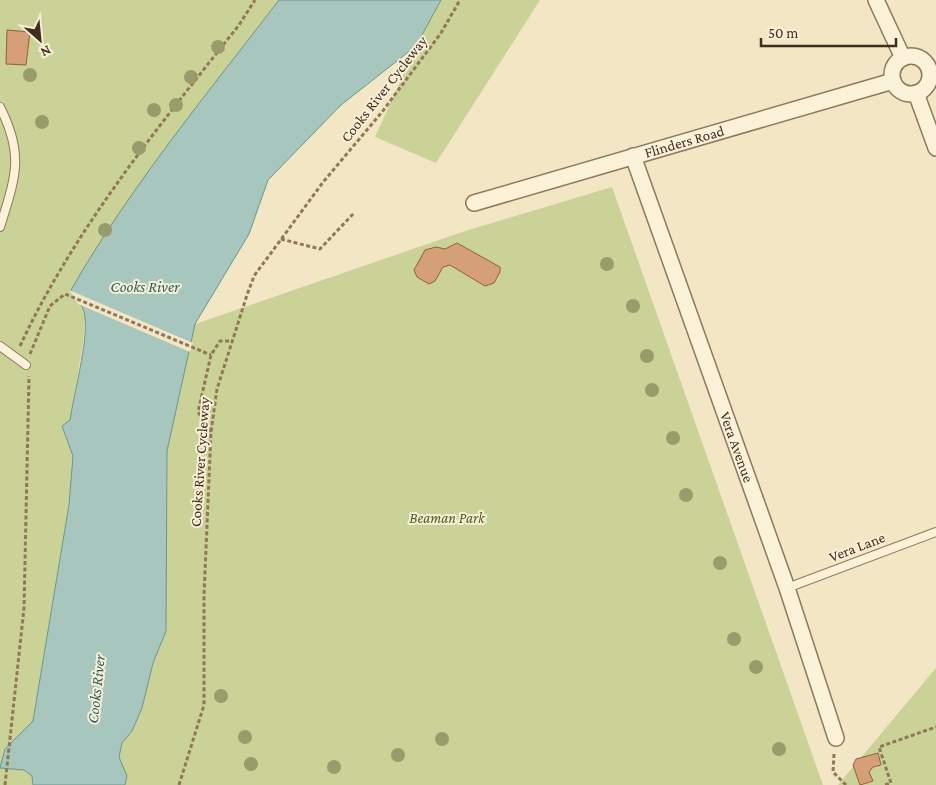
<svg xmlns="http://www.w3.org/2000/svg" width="936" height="785" font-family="'Crimson Pro',serif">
  <rect width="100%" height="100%" fill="#f3e6c5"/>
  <path fill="#cad297" d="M0,0h279l-143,190 -57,109 6,18 -2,26 -13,78 -8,5 11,30 -4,49 -36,216 -28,28 -5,19 24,2 8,6 1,9h-33z
    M437,0h103l-104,163 -61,-26z
    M612,187l211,598h-698l2,-9 -8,-19 3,-14 10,-12 10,-23 11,-45 13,-32 1,-180 28,-127 270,-93z
    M936,668v117h-98z"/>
  <path fill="#a7c6bd" stroke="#6c958c" d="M279,0h162l-25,46 -75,59 -73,75 -19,54 -54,90 -28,127 -1,180 -13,32 -11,45 -10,23 -10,12 -3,14 8,19 -2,9h-92l-1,-9 -8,-6 -24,-2 5,-19 28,-28 36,-216 4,-49 -11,-30 8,-6c4,-26 18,-79 15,-103 -1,-10 -8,-19 -14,-27 59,-103 136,-196 208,-290z"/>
  <path fill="#f3e6c5" d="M69,290l124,53 -3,9 -112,-48z"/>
  <path fill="#d5a077" stroke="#925f3c" d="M7,30l23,2 -4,33 -20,-1z
    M457,243l43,24v5l-6,11 -9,3 -35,-21 -7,2 -8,14 -6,3 -12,-7 -3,-7 11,-20 11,-3 9,2z
    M878,753l3,12 -8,2 -4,5 4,9 -13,4 -7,-20 3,-6z"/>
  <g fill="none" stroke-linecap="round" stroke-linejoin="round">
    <defs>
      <path id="service" d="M0,107c25,49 15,71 0,120
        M0,346l26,19
        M787,588l149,-56"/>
      <g id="minor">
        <path d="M876,0l27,58"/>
        <circle cx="911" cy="75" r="19"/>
        <path d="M916,93l20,55"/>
        <path id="s1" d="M633,156l154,432 49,150"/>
        <path id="s2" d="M474,203l419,-122"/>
      </g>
    </defs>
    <use href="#service" stroke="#907759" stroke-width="10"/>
    <use href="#minor" stroke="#907759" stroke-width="18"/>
    <path stroke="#907759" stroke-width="3" stroke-dasharray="4 2.5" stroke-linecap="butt" d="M281,239l39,10 34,-36
      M20,346c55,-118 139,-220 219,-321l16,-25
      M30,354l20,-48 15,-12 146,61
      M211,432l-13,-20 13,-57 9,-14h13
      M834,754l-1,18 13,13
      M5,785l19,-177 5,-232
      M179,785l25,-80v-110l7,-163 6,-43 30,-94 7,-19 70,-95 58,-69 59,-79 19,-33
      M885,785l6,-2 -12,-36 57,-20"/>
    <use href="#service" stroke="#fcf2da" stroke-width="8"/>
    <use href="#minor" stroke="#fcf2da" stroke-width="15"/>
  </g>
  <g fill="#989b6b">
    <circle cx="218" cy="47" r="7"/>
    <circle cx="30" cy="75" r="7"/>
    <circle cx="191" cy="77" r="7"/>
    <circle cx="176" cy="105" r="7"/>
    <circle cx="154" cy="110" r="7"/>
    <circle cx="42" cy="122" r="7"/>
    <circle cx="139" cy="148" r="7"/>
    <circle cx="105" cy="230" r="7"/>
    <circle cx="607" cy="264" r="7"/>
    <circle cx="633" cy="306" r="7"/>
    <circle cx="647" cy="356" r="7"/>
    <circle cx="652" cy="390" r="7"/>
    <circle cx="673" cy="438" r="7"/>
    <circle cx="686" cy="495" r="7"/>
    <circle cx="720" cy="563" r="7"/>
    <circle cx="734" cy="639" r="7"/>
    <circle cx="756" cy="667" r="7"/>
    <circle cx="221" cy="696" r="7"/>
    <circle cx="245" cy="737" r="7"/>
    <circle cx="442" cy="739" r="7"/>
    <circle cx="779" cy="749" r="7"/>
    <circle cx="398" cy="755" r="7"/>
    <circle cx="251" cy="764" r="7"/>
    <circle cx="334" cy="767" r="7"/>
  </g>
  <g text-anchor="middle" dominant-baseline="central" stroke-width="4" stroke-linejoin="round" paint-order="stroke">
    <g font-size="15" fill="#3f2e1e" stroke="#f9efd6">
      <text transform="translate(384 89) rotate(-52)">Cooks River Cycleway</text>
      <text stroke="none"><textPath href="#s2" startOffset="219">Flinders Road</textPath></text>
      <text stroke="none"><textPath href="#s1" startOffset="309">Vera Avenue</textPath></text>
      <text transform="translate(200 462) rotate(-86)">Cooks River Cycleway</text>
      <text transform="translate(857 547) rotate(-21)">Vera Lane</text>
    </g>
    <g font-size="15" font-style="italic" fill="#4d5d22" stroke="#f9efd6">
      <text x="447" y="518">Beaman Park</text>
    </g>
    <g font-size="16" font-style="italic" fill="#2c605e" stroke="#f9efd6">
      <text x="145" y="286">Cooks River</text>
      <text transform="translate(96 689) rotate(-84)">Cooks River</text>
    </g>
  </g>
  <g transform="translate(40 40) rotate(153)" stroke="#f9efd6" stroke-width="4" paint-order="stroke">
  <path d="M0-4L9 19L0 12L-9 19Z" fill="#3f2e1e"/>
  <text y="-8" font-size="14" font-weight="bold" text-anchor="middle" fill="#3f2e1e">N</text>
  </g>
  <path d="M761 38v8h135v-8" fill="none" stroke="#3f2e1e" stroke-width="2.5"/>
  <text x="768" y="38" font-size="15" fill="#3f2e1e" stroke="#f9efd6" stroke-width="4" paint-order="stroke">50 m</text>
</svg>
